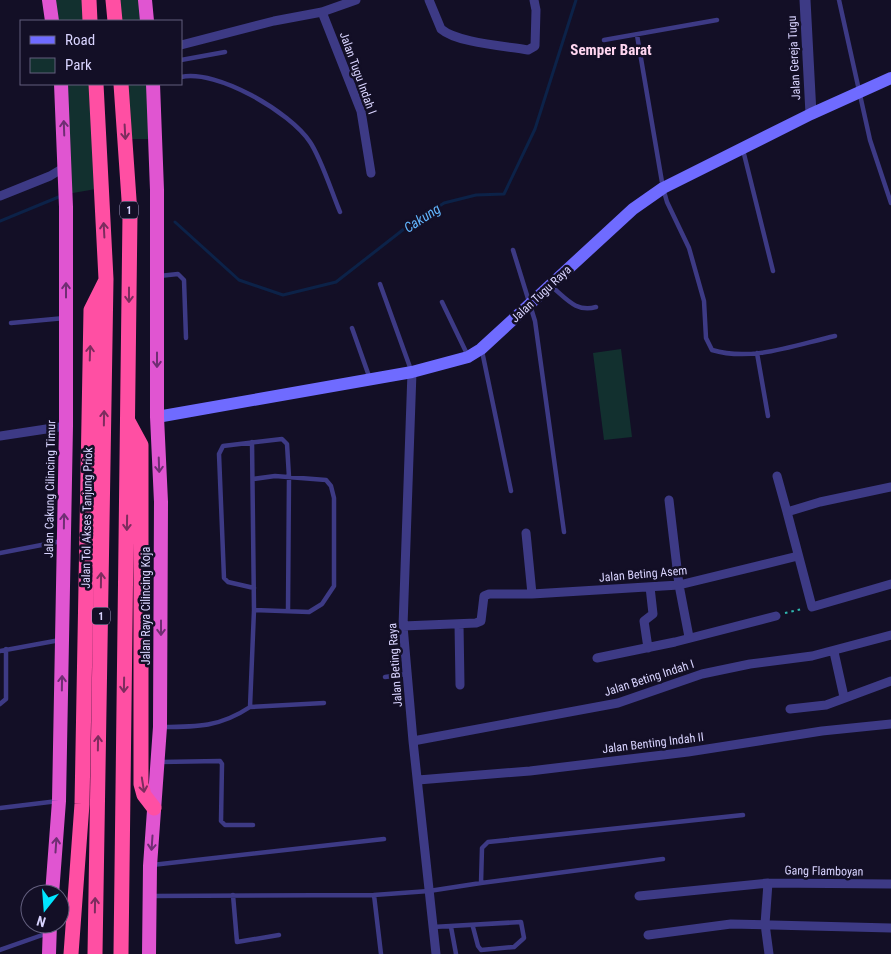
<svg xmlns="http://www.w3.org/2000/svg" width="891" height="954" font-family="'Roboto Condensed',sans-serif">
  <rect width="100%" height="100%" fill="#130f26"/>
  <path fill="#12302f" d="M49,0h40l1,21h-38z
    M112,0h33l2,21h-32z
    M61,84h35v105l-29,5z
    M121,84h32l2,55h-29z
    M621,349l11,88 -28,3 -11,-87z"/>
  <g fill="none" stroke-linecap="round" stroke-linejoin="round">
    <path stroke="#0c2248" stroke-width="3" d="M0,221l61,-25
      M175,222l64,58 44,15 53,-13 68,-53 40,-26 32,-8 28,-1 31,-65 41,-129"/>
    <path stroke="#2fb8b0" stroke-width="2" stroke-dasharray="2.5 4" stroke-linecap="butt" d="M785,613l17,-4"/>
    <path stroke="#3d3a85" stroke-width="4.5" d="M839,0l31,140 21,63
      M637,35l26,153 4,14 22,46 15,53 2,37 6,12c40,12 83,-5 123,-14
      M604,40l113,-20
      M181,60l44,-8
      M181,77c36,-8 109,35 129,65 11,16 22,51 30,70
      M743,150l30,121
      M513,250l22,71 29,211
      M159,276l19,-2 6,6 2,58
      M380,284l31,86
      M551,286c15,12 25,27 45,21
      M442,302l26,54
      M11,323l54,-5
      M352,328l18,51
      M482,351l29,140
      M757,353l11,63
      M253,479l22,-3 51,4 5,6 3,12v88l-12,18 -13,8 -55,-2
      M0,553l62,-12
      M254,588l-26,-6 -4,-4 -5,-124 4,-8 59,-7 5,5 2,33 -1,134
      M0,651l60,-11
      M385,677l22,-3
      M0,704l6,-5v-50
      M250,707l74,-4
      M162,727c35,0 58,0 88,-20l4,-97 -2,-168
      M160,762l60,-1 2,3 -1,57 4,4h28
      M0,808l58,-7
      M152,865l232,-26
      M481,883l182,-24
      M233,895l4,47 42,-7
      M374,895l7,59
      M151,896l223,-1 55,-4 52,-8 1,-35 6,-6 255,-27
      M433,927l88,-5 3,16 -10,9 -33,3 -3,-4 -5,-19
      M451,927l5,27
      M0,950l48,-17"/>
    <path stroke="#3d3a85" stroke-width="9" d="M429,0l12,29c16,14 65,17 87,21l7,-4 1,-36 -2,-10
      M322,12l39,99 10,62
      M181,45l93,-24 48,-9 34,-12
      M0,196l50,-20 15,-9
      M412,372l-9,254 10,115 23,213
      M0,436l66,-10
      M777,476l10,36
      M891,487l-71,15 -33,10 25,95 79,-23
      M669,500l10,85 10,52
      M526,533l6,61
      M459,624l1,61
      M403,626l73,-3 5,-2 3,-25 5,-2h43l147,-9 119,-29
      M648,648l-4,-27 9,-7 -3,-27
      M834,652l10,45
      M597,658l78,-16 101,-26
      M790,709l36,-4 65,-24
      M413,741l205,-38 84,-29 48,-10 62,-8 79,-21
      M418,780l112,-9 158,-19 134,-21 69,-7
      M768,883l-3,41 4,30
      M639,896l129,-13 123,1
      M648,935l83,-11 160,4"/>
    <path stroke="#3d3a85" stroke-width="11" d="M805,0l6,114"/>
    <path stroke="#6f6bff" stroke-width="12" d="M157,417l255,-45 56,-15 13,-8 152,-140 30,-21 148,-74 80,-36"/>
    <path stroke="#e055d1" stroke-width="14" d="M49,0l3,21
      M145,0l2,21
      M52,894l7,-93 7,-375v-219l-5,-123
      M49,954l1,-30
      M149,954l1,-88 10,-139 1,-225 -4,-85v-227l-4,-106"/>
    <path stroke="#ff4fa3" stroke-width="15" d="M89,0l1,21
      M113,0l2,21
      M128,421l13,24v339l3,11 10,13
      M71,954l11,-150 9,-494 15,-30
      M95,954l11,-675 -10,-195
      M121,954l9,-740 -9,-130"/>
  </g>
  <defs><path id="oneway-shaft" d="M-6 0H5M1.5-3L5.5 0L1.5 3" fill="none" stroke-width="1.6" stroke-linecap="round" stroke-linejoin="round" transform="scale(1.25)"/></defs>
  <g stroke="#6f2e73">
    <use href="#oneway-shaft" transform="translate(64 128) rotate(-92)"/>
    <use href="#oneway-shaft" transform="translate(66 290) rotate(-90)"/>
    <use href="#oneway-shaft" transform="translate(157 360) rotate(90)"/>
    <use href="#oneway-shaft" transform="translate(159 465) rotate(88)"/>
    <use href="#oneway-shaft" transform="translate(64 521) rotate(-89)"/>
    <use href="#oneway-shaft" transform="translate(161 628) rotate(90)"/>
    <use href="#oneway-shaft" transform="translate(62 683) rotate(-89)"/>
    <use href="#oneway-shaft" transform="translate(152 843) rotate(94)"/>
    <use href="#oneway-shaft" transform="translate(56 845) rotate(-86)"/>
  </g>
  <g stroke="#7d2c5e">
    <use href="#oneway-shaft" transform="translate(125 132) rotate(87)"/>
    <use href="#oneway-shaft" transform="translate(104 230) rotate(-93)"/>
    <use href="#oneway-shaft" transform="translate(129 295) rotate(90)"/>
    <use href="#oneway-shaft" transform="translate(90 353) rotate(-88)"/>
    <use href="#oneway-shaft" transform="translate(104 418) rotate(-89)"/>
    <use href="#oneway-shaft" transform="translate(127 523) rotate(91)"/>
    <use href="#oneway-shaft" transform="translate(101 580) rotate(-89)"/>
    <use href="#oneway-shaft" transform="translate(124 685) rotate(91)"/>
    <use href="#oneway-shaft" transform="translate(98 743) rotate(-89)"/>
    <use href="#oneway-shaft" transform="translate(143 785) rotate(81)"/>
    <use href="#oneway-shaft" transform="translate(95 905) rotate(-89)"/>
  </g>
  <g text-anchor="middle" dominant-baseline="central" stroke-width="5" stroke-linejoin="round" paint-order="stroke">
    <g fill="#130f26" stroke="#9e99be" stroke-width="1">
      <rect x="120" y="201.5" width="18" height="17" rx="4"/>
      <rect x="92" y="607.5" width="18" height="17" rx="4"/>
    </g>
    <g font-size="11" font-weight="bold" fill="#d9d4ff">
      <text x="129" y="210">1</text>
      <text x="101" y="616">1</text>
    </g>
    <g font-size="12" fill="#d9d4ff" stroke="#130f26">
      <text transform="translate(794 58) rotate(-93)">Jalan Gereja Tugu</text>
      <text transform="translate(358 73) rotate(70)">Jalan Tugu Indah I</text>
      <text transform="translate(541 294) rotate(-43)">Jalan Tugu Raya</text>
      <text transform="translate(50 489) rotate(-89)">Jalan Cakung Cilincing Timur</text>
      <text transform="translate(87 518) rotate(-89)">Jalan Tol Akses Tanjung Priok</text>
      <text transform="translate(643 574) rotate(-5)">Jalan Beting Asem</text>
      <text transform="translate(146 606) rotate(-90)">Jalan Raya Cilincing Koja</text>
      <text transform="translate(395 665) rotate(-94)">Jalan Beting Raya</text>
      <text transform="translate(649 678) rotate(-18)">Jalan Beting Indah I</text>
      <text transform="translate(653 743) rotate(-7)">Jalan Benting Indah II</text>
      <text transform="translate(824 871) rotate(1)">Gang Flamboyan</text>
    </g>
    <g font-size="14" font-style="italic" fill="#62b6ff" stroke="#130f26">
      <text transform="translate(422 218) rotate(-33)">Cakung</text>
    </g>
    <g font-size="15" font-weight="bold" fill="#ffd6f0" stroke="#130f26">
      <text x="611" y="50">Semper Barat</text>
    </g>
  </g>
  <rect x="20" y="20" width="162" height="65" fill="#130f26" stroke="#625e7d"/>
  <rect x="30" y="36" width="25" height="8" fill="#6f6bff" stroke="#625e7d"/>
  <text x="65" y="45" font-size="15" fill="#d9d4ff">Road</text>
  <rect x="30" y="58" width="25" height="15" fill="#12302f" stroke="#625e7d"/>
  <text x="65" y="70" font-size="15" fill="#d9d4ff">Park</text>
  <g transform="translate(45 909) rotate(197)"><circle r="24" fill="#130f26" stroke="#625e7d"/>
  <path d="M0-4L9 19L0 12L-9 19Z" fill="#00e5ff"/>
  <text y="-8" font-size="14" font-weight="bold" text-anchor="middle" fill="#d9d4ff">N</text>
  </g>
</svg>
